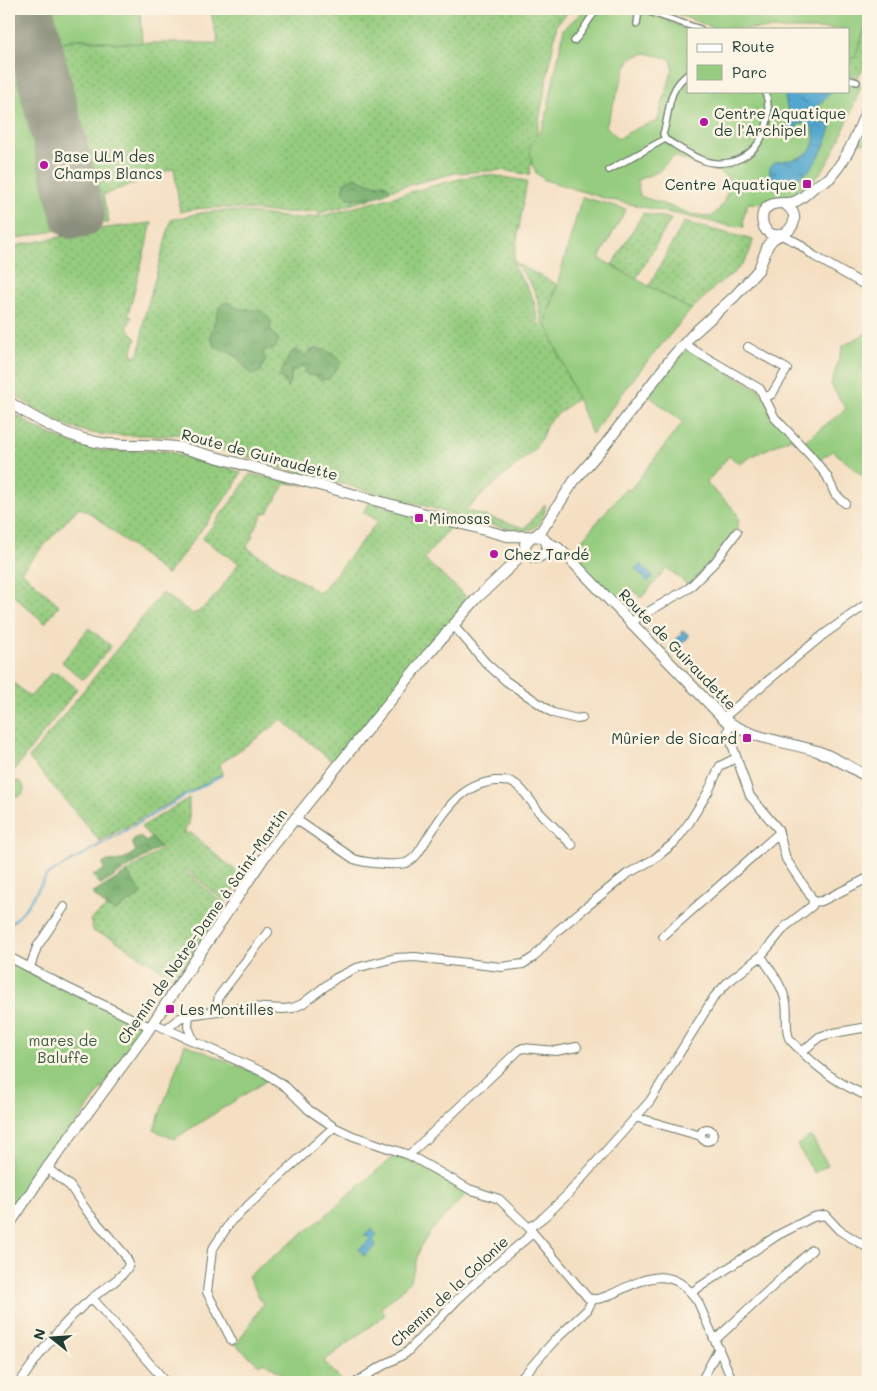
<svg xmlns="http://www.w3.org/2000/svg" width="877" height="1391" font-family="Mali,sans-serif">
  <defs>
    <pattern id="grass-dots" width="8" height="8" patternUnits="userSpaceOnUse" patternTransform="scale(1.25)"><rect width="8" height="8" fill="#95cc7f"/><path d="M2 2h.1M6 6h.1" fill="none" stroke="#79a769" stroke-width="1.8" stroke-linecap="round"/></pattern>
    <pattern id="forest-crowns" width="20" height="18" patternUnits="userSpaceOnUse" patternTransform="scale(1.25)"><rect width="20" height="18" fill="#78b06e"/><path d="M2 6a3 3 0 1 1 6 0M12 15a3 3 0 1 1 6 0" fill="none" stroke="#62905b"/></pattern>
    <pattern id="water-ripples" width="26" height="14" patternUnits="userSpaceOnUse" patternTransform="scale(1.25)"><rect width="26" height="14" fill="#53a7cf"/><path d="M2 4q2-2 4 0t4 0M15 11q2-2 4 0t4 0" fill="none" stroke="#4489a9"/></pattern>
  </defs>
  <rect width="100%" height="100%" fill="#fcf5e5"/>
  <filter id="ink" filterUnits="userSpaceOnUse"><feTurbulence type="fractalNoise" baseFrequency=".02" numOctaves="2"/><feDisplacementMap in="SourceGraphic" scale="10" xChannelSelector="R" yChannelSelector="G"/><feConvolveMatrix kernelMatrix="1 2 1 2 8 2 1 2 1" color-interpolation-filters="sRGB"/></filter>
  <filter id="wash" filterUnits="userSpaceOnUse"><feTurbulence type="fractalNoise" baseFrequency=".0096" numOctaves="4" result="noise"/><feDisplacementMap in="SourceGraphic" scale="20" xChannelSelector="R" yChannelSelector="G"/><feGaussianBlur stdDeviation="1.12" result="paint"/><feColorMatrix in="noise" values="0 0 0 0 0 0 0 0 0 0 0 0 0 0 0 0 0 1.4 0 .05"/><feComposite in="paint" operator="in"/></filter>
  <g filter="url(#wash)">
    <rect width="100%" height="100%" fill="#f4dfc2"/>
    <path fill="url(#grass-dots)" stroke="#5a845a" fill-rule="evenodd" d="M210,9h361l-14,15 -28,151 -26,-5 -48,3 -65,17 -1,-3 -5,-3c-11,3 -20,-2 -30,-7l-3,22 22,-2 -3,2 -50,14 -6,-2c-14,1 -28,2 -42,1 -33,-3 -59,-8 -92,0l-6,-44 -71,27 6,28h-17l-36,-155 3,-23 7,-4 13,-2 36,4h103z
      M868,20v40l-11,18 -9,-3v-15l7,-3z
      M478,175h12l37,6 -13,77 1,5 41,21 -10,40 31,74 -29,24 -7,17 -7,11 -69,60 60,18 20,-24v8l-6,12 -7,5 -11,2 -59,-13 -33,-11 -162,-43 -18,-7 -57,-16c-14,-10 -15,-6 -29,-5 -5,1 -10,-1 -15,-1 -14,0 -29,1 -42,0 -37,-3 -68,-24 -97,-44v-144l97,-19 46,-5 -24,92 4,2 -5,10 9,12 -4,11 1,7 7,-5 4,-33 27,-99c20,-5 38,-10 60,-9 27,1 52,9 80,6 16,-1 32,-7 48,-11 40,-10 79,-23 119,-31zM515,263c18,21 25,34 27,61l-4,1c-2,-27 -9,-36 -24,-57zM227,302l43,27 9,12 -16,11 2,9 -5,11 -17,-5 -5,-9 -11,-7zM317,348l8,2 10,6 -24,20 -6,-3 1,-4 -2,-3 -13,4v9l-4,7 -7,-12 11,-21 9,1 5,2 4,-5z
      M643,213l28,6 -35,60 -24,-14z
      M684,222l69,18c-5,25 -17,31 -36,45 -9,8 -17,17 -26,25l-42,-24z
      M9,410l29,19 41,17 27,5h60l75,21 -7,15 -67,88 -74,-60 -14,-8 -58,64 38,34 -14,18 -36,-31z
      M250,474l55,11 -19,-2 -18,29 -4,1 -12,21 1,2 -6,10 3,4 70,43 58,-72 -15,-9 7,-10 82,23 -28,34 45,40 -136,163 -52,-43 -7,7 -54,38 2,10 -122,67 -71,-83 133,-165 31,21c17,-5 35,-37 46,-51l-37,-24 35,-45z
      M89,628l22,18 -25,31 -4,2 -20,-17z
      M51,673l8,1 18,15 -68,88v-98l21,18z
      M189,798v26l-3,3 -1,7 6,-1 53,45 -19,24 -40,-34 -2,1 43,37 -50,73 -66,-42 -16,-5 -4,-12 17,-13 9,4 25,-17 -14,-22 35,-23 -21,-22z"/>
    <path fill="url(#forest-crowns)" stroke="#4c7651" d="M355,177c9,4 18,10 29,7l5,3 1,3c-9,9 -27,8 -39,9l-8,-6 2,-11z
      M227,302l10,6 25,3 10,11 -2,7 9,12 -6,9 -6,-1 -4,3 2,9 -5,11 -8,3c-6,-6 -8,-11 -14,-17 -5,-6 -15,-9 -23,-11l-5,-11 10,-30z
      M296,349l9,7c11,-13 27,-5 36,7l-12,16 -9,1 -5,-5 -4,1 -6,-3 1,-4 -2,-3h-4l-3,4h-6v9l-4,8 -3,-7 -5,-4 12,-23z
      M139,836l7,6 5,-5 9,10 -59,38 -8,-9 11,-6 -1,-7 5,-2 15,-1 13,-9 -4,-8 2,-4z
      M127,872l15,22 -27,17 -8,-4 -15,-13z"/>
    <path fill="#95cc7f" stroke="#5a845a" fill-rule="evenodd" d="M9,9h131l2,34c-9,0 -19,1 -28,0 -18,-2 -39,-9 -55,2l-3,23 36,155 -83,17z
      M585,9h65l21,7 -2,6 20,7 -1,62h160v-10l13,5c-9,23 -28,76 -45,92 -5,5 -13,9 -19,13l4,4 -5,4 -24,1 -11,4 -13,-1 -5,16 1,8 -13,-1 -124,-27 -62,-19 -9,-7 -4,-9 -2,-14 1,-6 10,-14 5,-13 18,-88zM646,53l25,6 2,9 -16,54c-15,3 -26,8 -38,17l-13,-13 19,-56 6,-12zM674,156l47,17 9,7c-2,14 -7,28 -19,37l-19,-3 -52,-18 -3,-16 21,-8z
      M663,9h205v11l-13,37 -7,3v-31h-131z
      M868,120v23h-9z
      M582,197l44,12 -27,49 92,52 -51,60 -48,64 -46,-110z
      M868,332v148l-35,-29 -16,10 -15,-18 44,-34 -15,-24 12,-39z
      M687,349l72,41 34,47 -41,19 -12,8 -11,-8 -23,27 29,27 4,9 -2,10 -19,25 -30,31 -21,-17 -26,30 -12,-12 -12,14 -46,-47 54,-64 5,1 53,-68 -34,-26 6,-9z
      M8 789a8 8 0 1 1 16 0a8 8 0 1 1-16 0Z
      M9,963l135,64 -135,195z
      M185,1044l84,35 -95,60 -20,-9z
      M811,1136l17,29 -14,8 -17,-28z
      M396,1154l72,38 -37,39 -11,16 -9,32 -9,11 -21,18 4,7 -61,46 19,21h-50l-29,-20 -5,3 -23,-20 27,-41 -15,-28 76,-59z"/>
    <path fill="url(#water-ripples)" stroke="#397282" d="M788,91h45c-8,8 -18,14 -19,26l5,6 10,1 2,3c-4,15 -12,33 -23,44 -9,9 -43,21 -38,-3 3,-13 31,-1 42,-21 3,-7 3,-12 1,-19l-7,-5 -8,1 -5,12 -7,-2 3,-18 -4,-18 1,-5z
      M640,564l13,12 -5,6 -13,-13z
      M682,631l5,2 2,4 -9,8 -5,-5 6,-5z
      M372,1229l5,7 -4,3 3,7 -12,10 -5,-7 10,-8 -1,-6 -2,2 -2,-2z"/>
    <g fill="none" stroke-linecap="round" stroke-linejoin="round">
      <path stroke="#53a7cf" stroke-width="2" d="M9,925l9,-8 10,-12 19,-30 175,-100"/>
      <path stroke="#8a8e7b" stroke-width="44" d="M22,9l51,208 10,-2 -52,-206"/>
    </g>
  </g>
  <g filter="url(#ink)">
    <g fill="none" stroke-linecap="round" stroke-linejoin="round">
      <defs>
        <path id="pedestrian" d="M640,9l60,20
          M637,24l2,-15
          M574,41c10,-9 14,-24 25,-32
          M688,74c-22,17 -17,36 -25,60l2,5 5,3c13,8 30,20 45,21 40,3 62,-37 50,-72
          M848,79l9,3
          M609,170l56,-31"/>
        <path id="minor" d="M781,235l17,8 16,13 54,31
          M684,343l11,8 65,38 15,29 35,37 17,21 8,18 10,9
          M748,347l39,22 -15,25 -8,4
          M631,622l58,-34 26,-26 22,-30
          M453,625l33,38 20,18 47,32 24,6 5,-1
          M723,718l100,-83 45,-32
          M294,818l60,41c11,4 40,7 52,4 5,-2 9,-6 12,-10 20,-30 37,-69 78,-72 7,0 15,-1 22,5 8,7 14,17 21,26 11,11 22,22 33,33
          M813,902l9,-1 46,-23
          M663,936l116,-103
          M761,956c9,14 22,30 25,47 2,11 -1,25 3,35 3,5 9,9 13,14 20,20 40,34 66,44
          M9,957l57,30 84,40
          M30,967l7,-20 27,-40
          M216,1011l3,-15 49,-64
          M189,1015l-1,12 6,15
          M153,1023l112,50 21,14 23,23 25,17 19,9 56,19 60,34 30,10 30,29 59,70c10,3 17,-1 26,-5 33,-16 59,-29 84,9l35,80
          M167,1028l13,-10 9,-3 57,-8 37,2 10,-1 9,-4 34,-26 20,-10 39,-10 20,-1 86,10 22,-3 11,-7 23,-26 18,-15 52,-42 27,-15 20,-16 15,-20 19,-31 12,-26 16,-8
          M802,1052l17,-15 9,-3 40,-7
          M635,1117l66,19
          M701 1135a6 6 0 1 1 12 0a6 6 0 1 1-12 0Z
          M409,1155l110,-105 4,-2 33,3 21,-4
          M529,1228l15,-11 24,-23 82,-93 64,-104 14,-15 33,-26 25,-30 26,-20 1,-5 -3,-6 -24,-36 -8,-30 -28,-33 -21,-60 -1,-6 3,-6
          M692,1292l86,-57 35,-18 12,-2 14,15 29,18
          M92,1298l74,84
          M715,1340l97,-90
          M232,1341l-25,-49 5,-42 19,-29 103,-94
          M20,1382c21,-31 43,-60 72,-84 10,-8 34,-22 37,-34l-4,-9 -38,-44 -17,-25 -23,-18
          M357,1382l18,-12 31,-17 52,-54 31,-29 44,-37
          M518,1382l36,-41 33,-31 6,-11
          M701,1382l18,-34"/>
        <path id="tertiary" d="M826,181c21,-19 31,-48 42,-74
          M783,203c29,16 -6,47 -19,24 -2,-4 -2,-10 -1,-14 6,-14 21,-8 31,-11 8,-3 13,-9 19,-14 5,-4 11,-7 17,-10
          M9,402c31,20 61,37 99,42 25,2 49,0 74,4l325,88c8,1 32,-1 36,2 10,8 1,19 -9,20l-8,-5 -1,-9 6,-7
          M536,535l6,-5 32,-49 31,-36 68,-89 21,-23 41,-37 24,-27 9,-24 5,-6 7,-4
          M546,542l11,5 11,10 155,161c27,21 61,23 94,33 18,6 34,17 51,26
          M9,1225l38,-57 98,-133 120,-179 163,-202 50,-57 34,-32 13,-16"/>
      </defs>
      <use href="#pedestrian" stroke="#6a7666" stroke-width="8"/>
      <use href="#minor" stroke="#6a7666" stroke-width="10"/>
      <use href="#tertiary" stroke="#6a7666" stroke-width="12"/>
      <use href="#pedestrian" stroke="#fff" stroke-width="5.5"/>
      <use href="#minor" stroke="#fff" stroke-width="8"/>
      <use href="#tertiary" stroke="#fff" stroke-width="10"/>
    </g>
  </g>
  <g fill="#b5179e" stroke="#fcf5e5" stroke-width="2">
    <circle cx="704" cy="122" r="5"/>
    <circle cx="44" cy="165" r="5"/>
    <rect x="802" y="179" width="10" height="10" rx="2.5"/>
    <rect x="414" y="513" width="10" height="10" rx="2.5"/>
    <circle cx="494" cy="554" r="5"/>
    <rect x="742" y="733" width="10" height="10" rx="2.5"/>
    <rect x="165" y="1004" width="10" height="10" rx="2.5"/>
  </g>
  <g text-anchor="middle" dominant-baseline="central" stroke-width="5" stroke-linejoin="round" paint-order="stroke">
    <g font-size="15" fill="#1f3d34" stroke="#fcf5e5" text-anchor="start">
      <text x="714" y="113">Centre Aquatique<tspan x="714" dy="17">de l'Archipel</tspan></text>
      <text x="54" y="156">Base ULM des<tspan x="54" dy="17">Champs Blancs</tspan></text>
      <text x="797" y="184" text-anchor="end">Centre Aquatique</text>
      <text x="429" y="518">Mimosas</text>
      <text x="504" y="554">Chez Tardé</text>
      <text x="737" y="738" text-anchor="end">Mûrier de Sicard</text>
      <text x="180" y="1009">Les Montilles</text>
    </g>
    <g font-size="15" fill="#1f3d34" stroke="#fcf5e5">
      <text transform="translate(260 454) rotate(15)">Route de Guiraudette</text>
      <text transform="translate(678 649) rotate(46)">Route de Guiraudette</text>
      <text transform="translate(202 926) rotate(-55)">Chemin de Notre-Dame à Saint-Martin</text>
      <text transform="translate(449 1291) rotate(-43)">Chemin de la Colonie</text>
    </g>
    <g font-size="15" fill="#375a43" stroke="#fcf5e5">
      <text x="63" y="1040">mares de<tspan x="63" dy="17">Baluffe</tspan></text>
    </g>
  </g>
  <rect width="877" height="1391" fill="none" stroke="#fcf5e5" stroke-width="30"/>
  <rect x="687" y="28" width="162" height="65" fill="#fcf5e5" stroke="#a4ab9e"/>
  <rect x="697" y="44" width="25" height="8" fill="#ffffff" stroke="#a4ab9e"/>
  <text x="732" y="52" font-size="15" fill="#1f3d34">Route</text>
  <rect x="697" y="65" width="25" height="15" fill="#95cc7f" stroke="#a4ab9e"/>
  <text x="732" y="78" font-size="15" fill="#1f3d34">Parc</text>
  <g transform="translate(52 1338) rotate(287)" stroke="#fcf5e5" stroke-width="4" paint-order="stroke">
  <path d="M0-4L9 19L0 12L-9 19Z" fill="#1f3d34"/>
  <text y="-8" font-size="14" font-weight="bold" text-anchor="middle" fill="#1f3d34">N</text>
  </g>
</svg>
